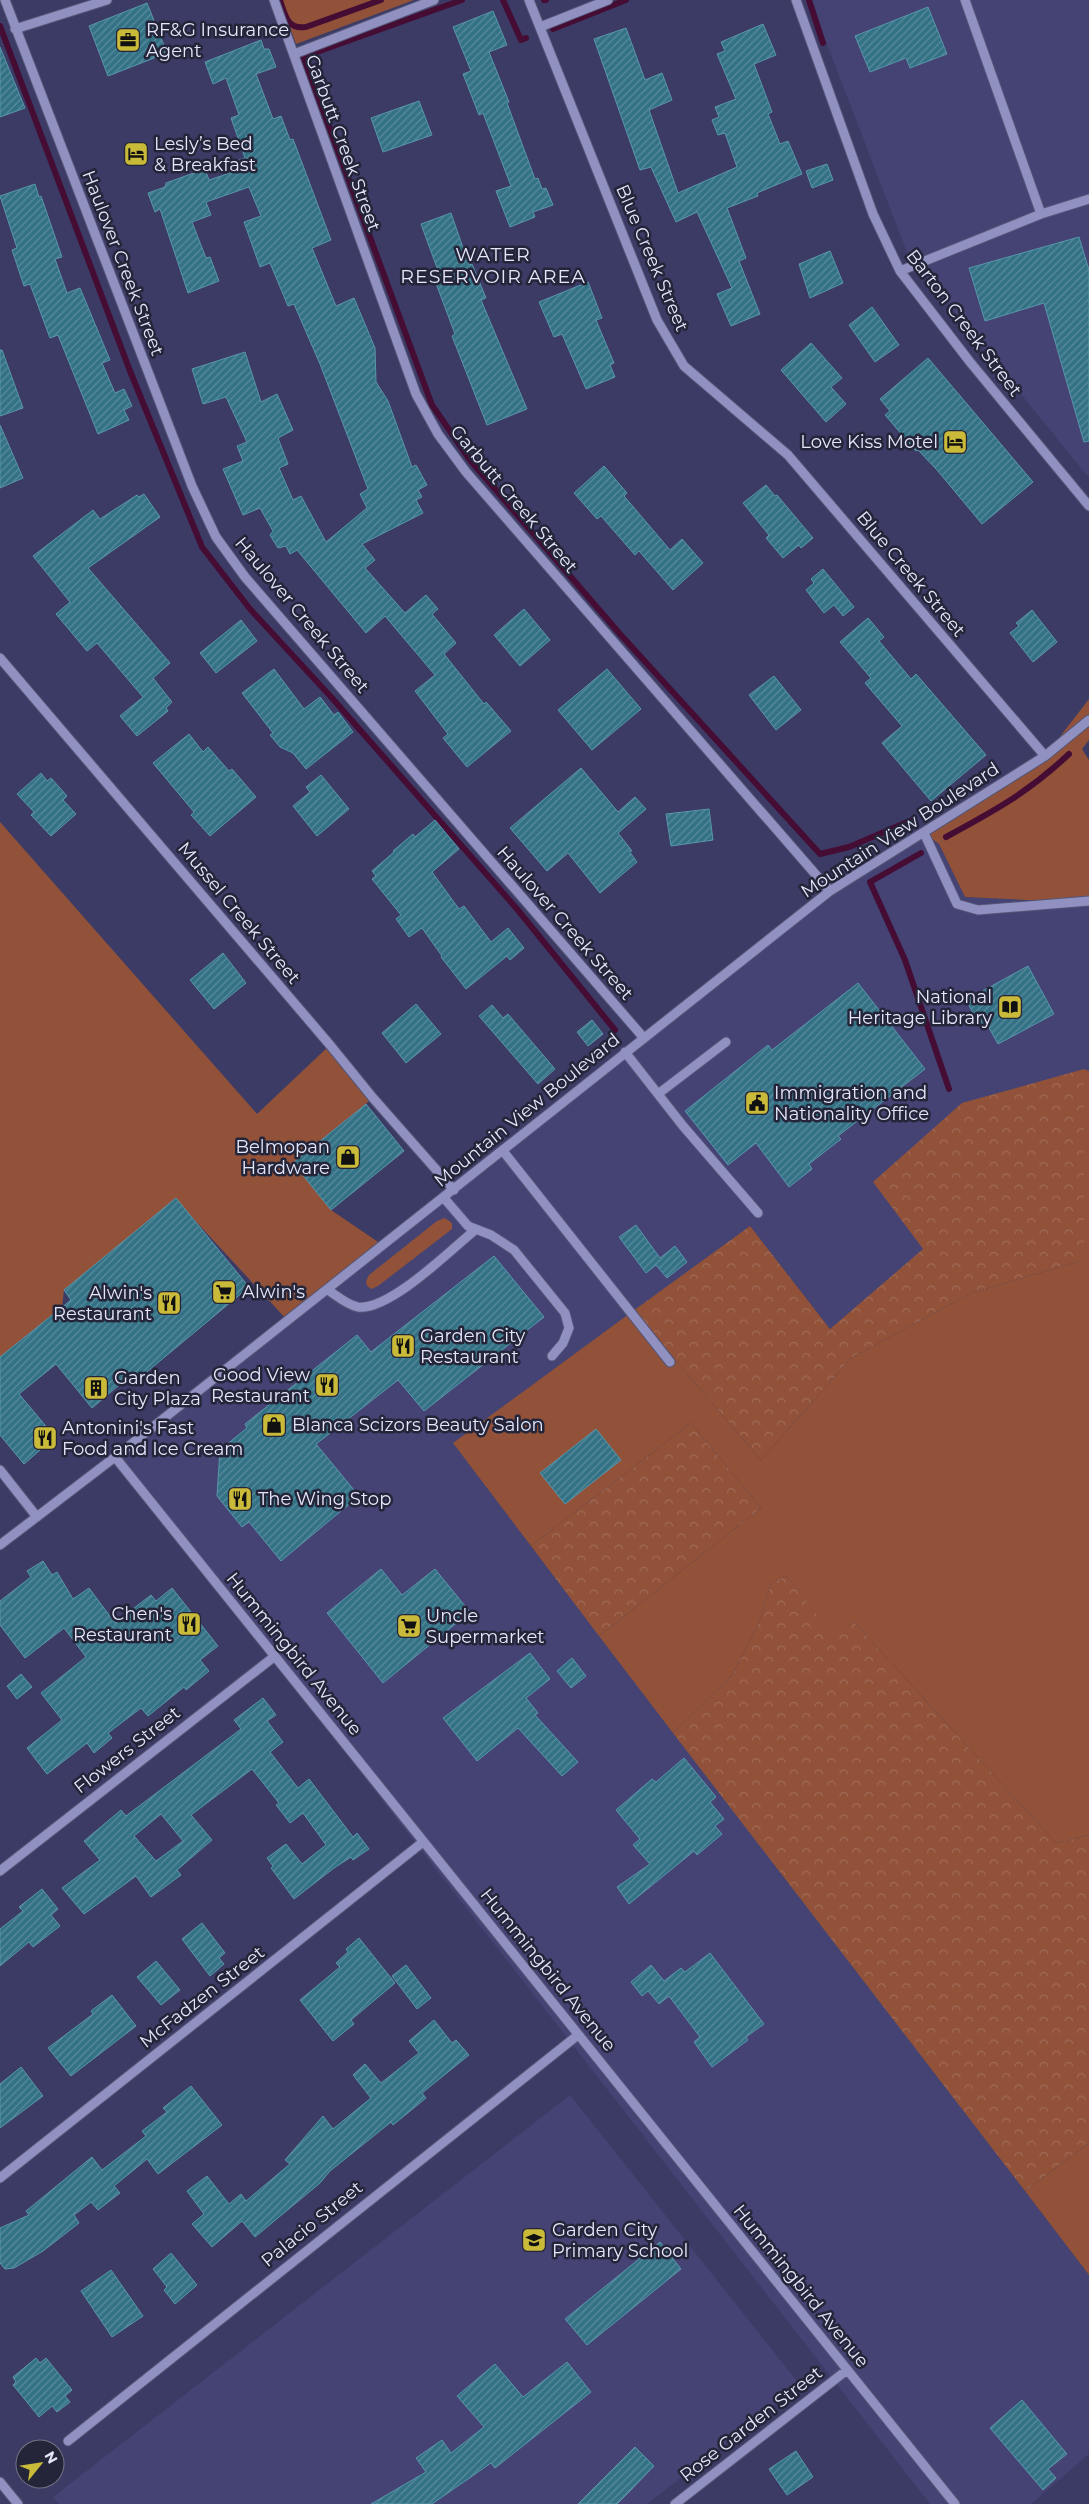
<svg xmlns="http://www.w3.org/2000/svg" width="1089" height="2504" font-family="Montserrat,sans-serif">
  <defs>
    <pattern id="forest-crowns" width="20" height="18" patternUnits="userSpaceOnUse" patternTransform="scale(1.25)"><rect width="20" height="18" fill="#915239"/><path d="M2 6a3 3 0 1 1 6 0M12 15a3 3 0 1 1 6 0" fill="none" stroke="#a06b57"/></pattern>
    <pattern id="building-hatch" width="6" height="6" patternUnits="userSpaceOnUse" patternTransform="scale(1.25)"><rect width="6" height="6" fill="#337185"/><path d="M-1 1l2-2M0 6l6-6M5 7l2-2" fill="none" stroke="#5a8c9d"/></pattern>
  </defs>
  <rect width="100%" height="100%" fill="#3c3b65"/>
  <path fill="#444374" d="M810,0h279v478l-181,-223z
    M924,833l15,11 26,53 124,6v168l-5,-2 -211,113 51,67 -94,80 -80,-103 -296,217 635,832v179l-58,50h-101l-815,-1047 715,-566z
    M570,2095l230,290 -153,119h-588l-6,-7z"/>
  <path fill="#915239" d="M280,0h134l-118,44z
    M1089,699v41l-7,9 7,11v143l-124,-6 -26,-53 -15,-11 121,-77z
    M0,822l257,292 73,-69 43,53 -80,65 38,47 53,36 -96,75 -113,-122 -111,91 -2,17 -62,50z
    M1084,1069l5,2v764l-33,8 -201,-220 -27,7 -41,-54 -16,7 -12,40 -26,51 -60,59 -74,-97 162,-128 -70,-85 -160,123 -78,-103 180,-132 128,149 90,-102 120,-65 113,-33z
    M445,1218l7,5v6l-74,57 -7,3 -4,-3 -1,-5 3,-6 68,-54z
    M1089,2143v132l-64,-84z"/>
  <path fill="url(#forest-crowns)" d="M1084,1069v191l-113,33 -120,65 -90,102 -128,-149 117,-85 80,103 93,-80 -50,-67 89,-79z
    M691,1423l70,85 -162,128 -68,-90z
    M787,1576l41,53 27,-6 201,220 33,-8v308l-64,48 -352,-458 60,-59 26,-51 12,-40z"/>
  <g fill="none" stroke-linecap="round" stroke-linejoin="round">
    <path stroke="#450c34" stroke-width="6" d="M280,0c5,15 7,30 26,27l75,-27
      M503,0l18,40 5,-2
      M544,0h2
      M809,0l14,43
      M0,26l130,345 72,176 48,62 82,89 185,211 98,121
      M553,29l73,-29
      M303,56l129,349 38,55 150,174 200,220 29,-7 63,-27
      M303,57l159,-57
      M946,837c48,-26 83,-45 123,-83
      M921,853l-51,29 35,78 44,129"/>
  </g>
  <path fill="url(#building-hatch)" stroke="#5996ab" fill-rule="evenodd" d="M147,3l20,50 -59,23 -19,-50z
    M928,7l19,47 -37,14 -4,-10 -36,14 -15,-36z
    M493,11l14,34 -18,7 20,50 -2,1 28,76 3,-1 4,11 4,-1 7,17 -20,7 2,5 -25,10 -14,-36 15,-5 -28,-73 -4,2 -16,-41 8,-3 -18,-44z
    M763,24l13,31 -22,9 18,48 -4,2 12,30 8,-3 14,33 -45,19 1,3 -31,12 19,50 -7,3 21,53 -29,12 -14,-32 15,-6 -35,-76 -21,10 -25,-55 -11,3 -46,-131 32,-11 19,52 17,-7 10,27 -23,10 29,83 59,-26 -12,-34 -7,2 -6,-15 7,-3 -4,-10 21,-8 -19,-45 8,-3 -4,-9z
    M261,40l3,9h5l7,18 -20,7 17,45 8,-3 9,24 3,-1 38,101 -19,8 24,58 18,-8 21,50 1,34 12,19 24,66 4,-2 11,20 -9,5 4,7 -6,3 7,13 -61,31 13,16 -10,8 40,45 21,-18 12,14 -6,5 24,29 -12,11 40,50 2,-2 25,29 -44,36 -24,-29 5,-4 -33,-43 20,-16 -50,-59 -19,17 -69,-83 -7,4 -4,-8 -8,2 -8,-13 3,-4 -13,-23 -17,7 -20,-46 20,-8 -6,-15 10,-4 -21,-45 -23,7 -11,-35 53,-17 16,50 16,-8 16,36 -15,8 10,26 -9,4 14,32 8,-4 25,46 41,-34 -7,-14 8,-5 -48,-125 -26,-60 -6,2 -18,-43 -10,4 -16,-45 17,-6 -12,-29 -43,15 5,13 -19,7 14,36 4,-1 9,24 -31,12 -28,-84 -5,3 -7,-19 17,-6 1,-4 39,-14 4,11 33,-11 -3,-9 6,-2 -14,-40 8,-3 -13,-37 -13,6 -8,-22z
    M0,47l25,61 -25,9z
    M419,101l13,34 -49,17 -12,-34z
    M827,164l6,16 -21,8 -6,-17z
    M35,184l4,13 2,-1 21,61 -7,2 12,34 13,-5 30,72 -8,3 13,30 9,-4 8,17 -8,4 5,10 -31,14 -40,-99 -8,3 -20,-54 -6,2 -12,-36 5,-2 -17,-52z
    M451,213l18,52 3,-1 14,34 -5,2 46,109 -40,16 -35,-89 3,-2 -21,-56 6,-2 -19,-52z
    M1079,237l10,33v171l-5,1 -40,-139 -59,18 -16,-53z
    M830,251l13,32 -33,15 -11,-34z
    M588,282l14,36 -6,2 18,43 -4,2 5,12 -29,12 -24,-55 -8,3 -15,-35z
    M872,307l27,38 -24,17 -26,-37z
    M811,343l31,35 -11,9 15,17 -20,18 -45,-52z
    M0,350h2l21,58 -23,8z
    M928,358l105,124 -51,42 -45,-54 -19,-20 -2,1 -31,-36 5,-4 -10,-12z
    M0,425l23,53 -23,10z
    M604,466l23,27 -3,3 46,54 12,-11 21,24 -30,27 -34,-39 -4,4 -34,-39 -4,3 -23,-26z
    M766,485l9,11 2,-1 36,43 -12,10 -2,-3 -16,13 -17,-20 3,-3 -26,-32z
    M144,494l16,23 -72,51 82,95 -17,15 19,24 -6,6 2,3 -31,25 -17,-20 23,-19 -46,-54 -10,8 -31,-37 14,-12 -37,-46 60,-46 7,9 37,-24 2,2z
    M823,569l31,38 -11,9 -9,-11 -10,8 -18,-23 8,-7 -3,-4z
    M524,609l26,31 -30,26 -26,-31z
    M1032,610l25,32 -24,20 -23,-29 9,-7 -3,-3z
    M868,618l16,19 -5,4 32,38 5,-5 70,81 -55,46 -49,-58 20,-17 -37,-43 6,-5 -31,-36z
    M241,620l16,21 -41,32 -16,-20z
    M274,669l30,40 16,-12 14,18 4,-3 15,20 -47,37 -13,-16 -13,-6 -10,-12 3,-2 -31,-40z
    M607,669l34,40 -49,41 -34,-40z
    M774,676l27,34 -25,20 -27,-35z
    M189,734l14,18 5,-5 21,24 3,-2 24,28 -46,39 -19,-21 3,-3 -41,-49z
    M581,768l37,44 17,-15 11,12 -28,24 14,18h-3l8,11 -37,31 -32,-40 -21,18 -37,-43z
    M41,773l6,8 4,-3 16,18 -4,4 13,14 -25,22 -20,-21 3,-3 -17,-18z
    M321,775l28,34 -32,27 -24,-30 17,-14 -4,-5z
    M709,809l4,31 -42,6 -5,-32z
    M435,820l24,29 -27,23 27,37 5,-3 27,36 17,-14 16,20 -14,12 -3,-4 -41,33 -25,-32 1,-1 -20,-28 -13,9 -13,-18 5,-4 -29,-36 4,-3 -4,-5 22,-19 -1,-1 20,-17 2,3z
    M223,953l23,30 -32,26 -24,-29z
    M1028,966l26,48 -56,30 -11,-20 -6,3 -15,-27z
    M858,983l67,86 -87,67 3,3 -32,25 3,5 -23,18 -33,-44 -28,22 -43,-54 83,-66 4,5z
    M416,1004l25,30 -35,29 -24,-30z
    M492,1005l11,13 5,-4 47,55 -17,15 -59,-68z
    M592,1020l11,14 -15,12 -11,-14z
    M366,1104l38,47 -73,59 -38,-47z
    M176,1198l73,89 -112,93 -5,-6 -40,34 -36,-44 -37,30 36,43 -31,27 -24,-29v-78l71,-57 -7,-10z
    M636,1225l24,33 15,-12 12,16 -20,16 -11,-13 -10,8 -27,-36z
    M494,1256l50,61 -120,94 -26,-31 -82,64 43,52 -78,65 -32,-39 -7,5 -25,-31 3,-46 27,-22 -2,-4 112,-89 14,17z
    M596,1429l25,31 -56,44 -25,-31z
    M43,1561l9,14 5,-3 16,27 16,-11 26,35 36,-28 5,6 16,-13 46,58 -18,14 9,11 -23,19 -2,-3 -36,29 -7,-8 -33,25 4,5 -18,15 -7,-10 -40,31 -20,-26 35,-28 -21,-27 45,-36 -22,-29 -39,30 -25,-33v-24l31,-24 -4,-6z
    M381,1569l21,26 33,-26 35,43 -87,71 -56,-70z
    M530,1653l20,26 -24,19 12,15 -3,2 43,47 -16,14 -44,-48 -41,33 -34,-43z
    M572,1658l14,18 -15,12 -14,-17z
    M21,1674l11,13 -15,12 -10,-13z
    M263,1698l13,17 -9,6 16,21 -13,10 28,36 11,-9 44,58 4,-4 12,16 -16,11 -2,-3 -17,11 -40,31 -23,-31 2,-2 -6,-8 19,-14 16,20 24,-19 -23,-32 -13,10 -14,-18 3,-2 -27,-34 -61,46 21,25 -35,30 4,5 -30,22 -15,-21 -52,38 -22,-26 38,-28 -16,-19 37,-31 5,6 115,-87 -7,-9zM161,1814l22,27 -27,20 -22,-25z
    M684,1758l32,39 -6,5 14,17 -9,7 7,8 -25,21 -3,-4 -65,53 -12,-17 33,-23 -17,-19 7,-6 -24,-29 36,-31 4,3z
    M42,1889l16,20 -7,6 9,11 -27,21 -4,-5 -29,24v-37l23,-18 -4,-4z
    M202,1923l23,30 -6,5 5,6 -14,12 -28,-37z
    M359,1938l36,45 -44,37 3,4 -21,17 -33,-41 40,-33 -4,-4 12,-11 -2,-3z
    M710,1953l54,71 -18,13 2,3 -36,27 -18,-25 6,-5 -31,-41 -10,8 -11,-13 -6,5 -11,-14 20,-17 13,16 17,-13 4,4z
    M156,1961l24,29 -19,15 -24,-28z
    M406,1965l25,33 -14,11 -25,-33z
    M112,1995l24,31 -65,50 -23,-28 45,-34 -2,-3z
    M434,2020l18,23 4,-3 13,15 -47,38 4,5 -33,27 -2,-3 -61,49 -10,12 -65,54 -13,-16 -30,26 -20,-23 12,-10 -17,-23 20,-15 22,28 12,-10 5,7 44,-37 -5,-4 38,-44 10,13 38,-31 -18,-23 12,-11 16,19 38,-30 -10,-12z
    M21,2067l22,29 -43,32v-44z
    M191,2086l31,39 -64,49 -11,-15 -33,27 6,7 -22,17 -7,-8 -17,13 5,8 -36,28 -29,17 -9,1 -5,-6v-35l29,-13 -3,-4 66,-54 10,13 44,-34 -4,-5 25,-19 -4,-4z
    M660,2242l21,27 -94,76 -22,-26z
    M171,2253l26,32 -22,19 -11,-14 3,-3 -14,-18z
    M111,2270l32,46 -31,21 -31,-46z
    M36,2358l4,5 6,-5 26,32 -7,6 5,6 -13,10 -5,-6 -13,11 -26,-32 3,-3 -3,-5z
    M567,2362l24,30 -96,76 -4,-5 -59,41h-61l55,-32 -10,-14 26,-18 9,13 33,-26 -27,-31 38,-32 28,33z
    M1022,2400l45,54 -19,15 8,9 -13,12 -53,-62z
    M635,2447l19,19 -25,26 -12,12h-39z
    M796,2451l17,26 -26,18 -18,-26z"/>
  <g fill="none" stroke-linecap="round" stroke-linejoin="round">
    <defs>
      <path id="minor" d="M5,0l187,486 24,51 29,40 398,460
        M274,0l142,394 22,40 28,38 364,419
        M529,0l128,320 27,46 104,89 257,301
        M796,0l77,214 27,57 70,91 119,144
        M965,0l76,214
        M540,27l68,-27
        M15,29l92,-29
        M294,54l140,-54
        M900,271l141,-57 48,-15
        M0,658l330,387 43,53 81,92
        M924,833l33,71 21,6 111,-9
        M625,1052l58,74 75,87
        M658,1094l68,-52
        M503,1151l167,211
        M444,1198l24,28 23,9 23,15 51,63 4,15 -6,15 -11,13
        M328,1290c9,6 19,15 30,17 31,4 93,-57 117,-77
        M115,1457l840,1047
        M0,1470l37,47
        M0,1545l115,-88 715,-566 215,-135 44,-36
        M0,1871l275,-215
        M0,2178l423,-336
        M68,2441l510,-406
        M0,2482l18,22
        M675,2504l172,-134"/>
    </defs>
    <use href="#minor" stroke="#557" stroke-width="11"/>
    <use href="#minor" stroke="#9091c1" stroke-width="9"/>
  </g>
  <defs>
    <symbol id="office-square" viewBox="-11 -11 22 22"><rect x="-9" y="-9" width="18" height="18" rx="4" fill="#c9ba3a" stroke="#252539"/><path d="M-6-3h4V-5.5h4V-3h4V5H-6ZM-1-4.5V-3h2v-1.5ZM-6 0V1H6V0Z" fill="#111"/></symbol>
    <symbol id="hotel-square" viewBox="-11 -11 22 22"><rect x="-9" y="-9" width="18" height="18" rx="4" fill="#c9ba3a" stroke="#252539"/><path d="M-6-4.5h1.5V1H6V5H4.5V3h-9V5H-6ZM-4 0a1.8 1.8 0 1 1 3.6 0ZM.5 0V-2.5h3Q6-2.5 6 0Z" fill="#111"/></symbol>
    <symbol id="library-square" viewBox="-11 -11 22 22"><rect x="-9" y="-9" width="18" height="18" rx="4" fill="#c9ba3a" stroke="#252539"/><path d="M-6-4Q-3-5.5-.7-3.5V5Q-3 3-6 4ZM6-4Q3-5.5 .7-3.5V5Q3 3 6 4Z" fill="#111"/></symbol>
    <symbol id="civic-square" viewBox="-11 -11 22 22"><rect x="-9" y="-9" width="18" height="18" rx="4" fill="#c9ba3a" stroke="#252539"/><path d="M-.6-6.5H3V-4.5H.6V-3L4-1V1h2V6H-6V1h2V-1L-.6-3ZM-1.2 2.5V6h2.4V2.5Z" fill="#111"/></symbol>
    <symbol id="shop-square" viewBox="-11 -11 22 22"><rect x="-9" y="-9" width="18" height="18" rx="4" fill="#c9ba3a" stroke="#252539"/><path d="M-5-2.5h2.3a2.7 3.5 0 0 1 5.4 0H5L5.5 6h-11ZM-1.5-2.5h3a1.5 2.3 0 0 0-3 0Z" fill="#111"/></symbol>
    <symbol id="supermarket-square" viewBox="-11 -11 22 22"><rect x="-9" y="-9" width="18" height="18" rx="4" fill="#c9ba3a" stroke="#252539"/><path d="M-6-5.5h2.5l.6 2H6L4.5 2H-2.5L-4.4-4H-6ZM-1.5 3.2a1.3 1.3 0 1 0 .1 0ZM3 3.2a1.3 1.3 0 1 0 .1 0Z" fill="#111"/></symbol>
    <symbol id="restaurant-square" viewBox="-11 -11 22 22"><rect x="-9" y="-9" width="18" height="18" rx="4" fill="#c9ba3a" stroke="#252539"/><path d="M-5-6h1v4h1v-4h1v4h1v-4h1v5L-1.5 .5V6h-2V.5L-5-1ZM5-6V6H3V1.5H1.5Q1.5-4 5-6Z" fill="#111"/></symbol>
    <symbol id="building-square" viewBox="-11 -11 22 22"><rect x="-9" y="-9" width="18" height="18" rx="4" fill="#c9ba3a" stroke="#252539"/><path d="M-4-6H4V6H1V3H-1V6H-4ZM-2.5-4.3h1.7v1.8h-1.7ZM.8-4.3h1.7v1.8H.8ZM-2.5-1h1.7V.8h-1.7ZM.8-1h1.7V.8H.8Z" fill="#111"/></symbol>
    <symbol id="school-square" viewBox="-11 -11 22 22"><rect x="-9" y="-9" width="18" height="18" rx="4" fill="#c9ba3a" stroke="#252539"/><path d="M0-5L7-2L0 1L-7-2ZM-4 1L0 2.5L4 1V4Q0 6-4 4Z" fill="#111"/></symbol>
  </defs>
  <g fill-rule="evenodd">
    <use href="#office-square" x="114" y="26" width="28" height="28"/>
    <use href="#hotel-square" x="122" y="140" width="28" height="28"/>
    <use href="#hotel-square" x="941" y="428" width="28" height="28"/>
    <use href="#library-square" x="996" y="993" width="28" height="28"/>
    <use href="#civic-square" x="743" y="1089" width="28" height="28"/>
    <use href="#shop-square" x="334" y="1143" width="28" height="28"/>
    <use href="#supermarket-square" x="210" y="1278" width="28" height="28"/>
    <use href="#restaurant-square" x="155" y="1289" width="28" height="28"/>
    <use href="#restaurant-square" x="389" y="1332" width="28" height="28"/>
    <use href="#restaurant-square" x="313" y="1371" width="28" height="28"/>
    <use href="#building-square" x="82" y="1374" width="28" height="28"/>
    <use href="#shop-square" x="260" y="1411" width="28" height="28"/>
    <use href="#restaurant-square" x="31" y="1424" width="28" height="28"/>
    <use href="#restaurant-square" x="226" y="1485" width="28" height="28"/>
    <use href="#restaurant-square" x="175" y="1610" width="28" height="28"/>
    <use href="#supermarket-square" x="395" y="1612" width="28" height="28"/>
    <use href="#school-square" x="520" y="2226" width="28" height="28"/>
  </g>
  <g text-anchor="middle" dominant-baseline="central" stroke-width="5" stroke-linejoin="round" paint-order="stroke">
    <g font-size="18" fill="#e4e6fb" stroke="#252539" text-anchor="start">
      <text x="146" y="30">RF&amp;G Insurance<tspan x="146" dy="21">Agent</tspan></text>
      <text x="154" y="144">Lesly’s Bed<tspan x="154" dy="21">&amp; Breakfast</tspan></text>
      <text x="938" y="442" text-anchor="end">Love Kiss Motel</text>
      <text x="992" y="997" text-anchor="end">National<tspan x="992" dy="21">Heritage Library</tspan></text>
      <text x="774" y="1093">Immigration and<tspan x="774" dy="21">Nationality Office</tspan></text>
      <text x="330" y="1147" text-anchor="end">Belmopan<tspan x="330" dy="21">Hardware</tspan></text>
      <text x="242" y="1292">Alwin's</text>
      <text x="152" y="1293" text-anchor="end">Alwin's<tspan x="152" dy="21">Restaurant</tspan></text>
      <text x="420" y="1336">Garden City<tspan x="420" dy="21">Restaurant</tspan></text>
      <text x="310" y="1375" text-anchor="end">Good View<tspan x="310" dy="21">Restaurant</tspan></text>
      <text x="114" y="1378">Garden<tspan x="114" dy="21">City Plaza</tspan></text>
      <text x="292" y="1425">Blanca Scizors Beauty Salon</text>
      <text x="62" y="1428">Antonini's Fast<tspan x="62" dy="21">Food and Ice Cream</tspan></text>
      <text x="258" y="1499">The Wing Stop</text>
      <text x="172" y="1614" text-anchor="end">Chen's<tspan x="172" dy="21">Restaurant</tspan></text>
      <text x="426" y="1616">Uncle<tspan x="426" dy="21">Supermarket</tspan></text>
      <text x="552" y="2230">Garden City<tspan x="552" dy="21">Primary School</tspan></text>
    </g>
    <g font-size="18" fill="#e4e6fb" stroke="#252539">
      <text transform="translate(343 143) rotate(70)">Garbutt Creek Street</text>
      <text transform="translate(652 258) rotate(67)">Blue Creek Street</text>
      <text transform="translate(123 263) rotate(69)">Haulover Creek Street</text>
      <text transform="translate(964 323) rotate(53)">Barton Creek Street</text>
      <text transform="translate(514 499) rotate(50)">Garbutt Creek Street</text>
      <text transform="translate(911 574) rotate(50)">Blue Creek Street</text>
      <text transform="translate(302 615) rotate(50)">Haulover Creek Street</text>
      <text transform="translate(900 830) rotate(-33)">Mountain View Boulevard</text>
      <text transform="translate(239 913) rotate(50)">Mussel Creek Street</text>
      <text transform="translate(565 923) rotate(49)">Haulover Creek Street</text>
      <text transform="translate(527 1110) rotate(-39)">Mountain View Boulevard</text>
      <text transform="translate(294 1654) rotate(51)">Hummingbird Avenue</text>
      <text transform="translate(127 1750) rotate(-38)">Flowers Street</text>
      <text transform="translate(548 1970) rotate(51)">Hummingbird Avenue</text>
      <text transform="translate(202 1997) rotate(-38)">McFadzen Street</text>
      <text transform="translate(312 2224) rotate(-39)">Palacio Street</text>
      <text transform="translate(801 2286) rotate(51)">Hummingbird Avenue</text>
      <text transform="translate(751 2424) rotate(-38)">Rose Garden Street</text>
    </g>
    <g font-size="19" letter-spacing="1" fill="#e4e6fb" stroke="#252539">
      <text x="493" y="254">WATER<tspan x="493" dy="22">RESERVOIR AREA</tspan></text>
    </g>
  </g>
  <g transform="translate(40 2464) rotate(60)"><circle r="24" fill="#252539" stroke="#717287"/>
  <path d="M0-4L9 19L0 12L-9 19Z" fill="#c9ba3a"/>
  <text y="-8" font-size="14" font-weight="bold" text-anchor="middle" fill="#e4e6fb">N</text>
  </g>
</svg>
